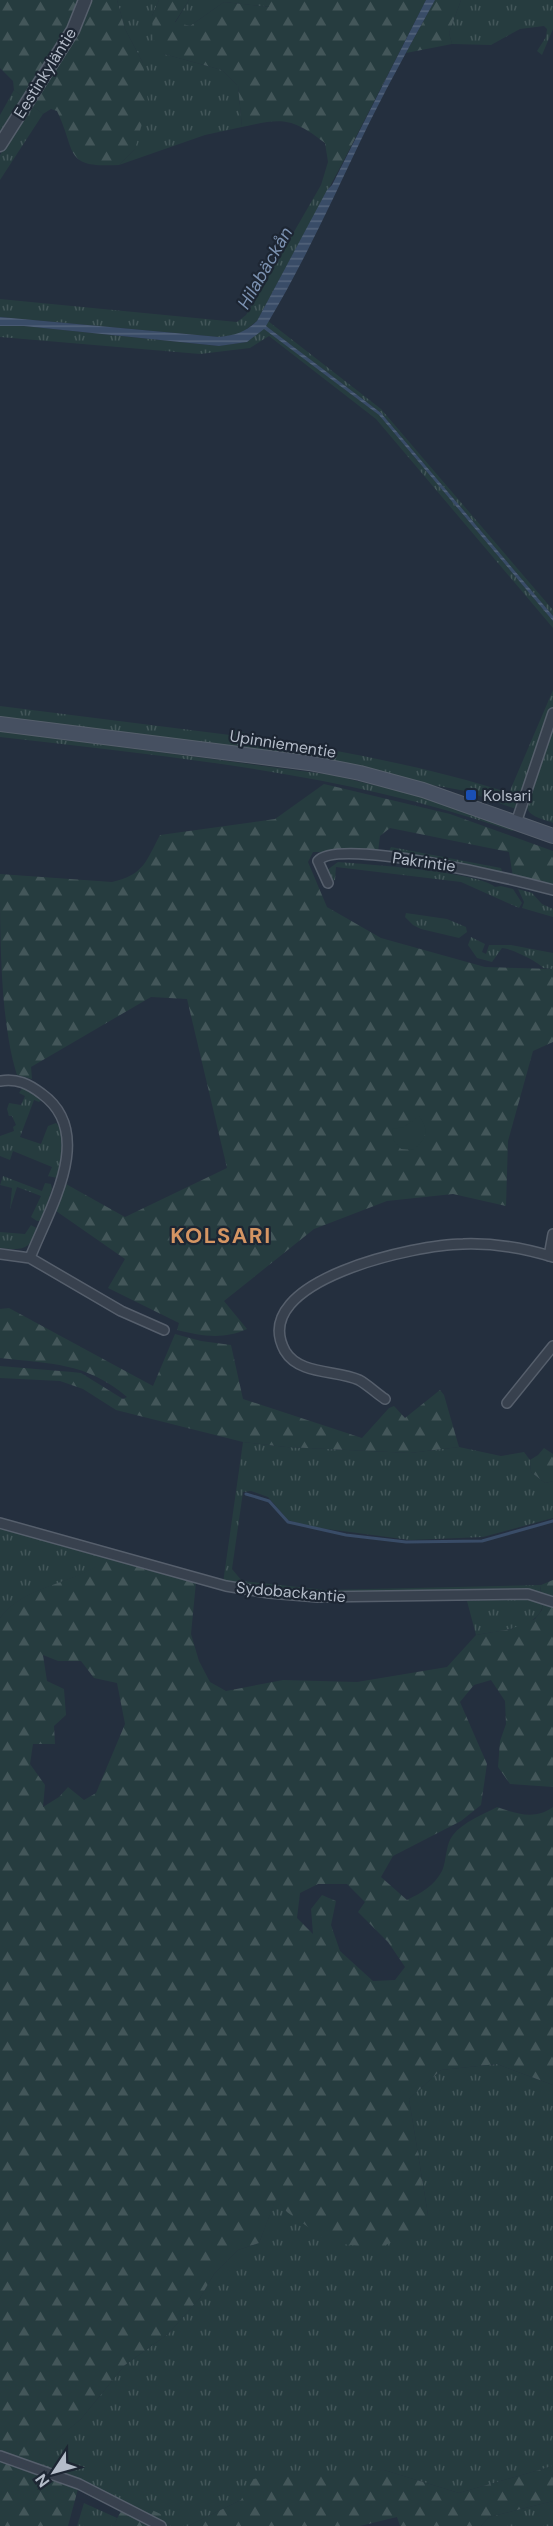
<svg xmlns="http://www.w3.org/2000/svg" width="553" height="2526" font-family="'DM Sans',sans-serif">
  <defs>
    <pattern id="grass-tufts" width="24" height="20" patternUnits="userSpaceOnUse" patternTransform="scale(1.5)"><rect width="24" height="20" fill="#263c3f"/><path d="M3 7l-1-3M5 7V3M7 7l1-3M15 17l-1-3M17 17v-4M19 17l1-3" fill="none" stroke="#435659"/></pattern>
    <pattern id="forest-firs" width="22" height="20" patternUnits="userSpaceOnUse" patternTransform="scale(1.5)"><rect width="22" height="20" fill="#263c3f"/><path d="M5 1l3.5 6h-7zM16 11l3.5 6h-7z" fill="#435659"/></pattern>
    <pattern id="water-rules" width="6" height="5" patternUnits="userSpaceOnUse" patternTransform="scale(1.5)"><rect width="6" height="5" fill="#394c67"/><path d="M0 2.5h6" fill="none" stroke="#53647b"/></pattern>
  </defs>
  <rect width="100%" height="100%" fill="#242f3e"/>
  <path fill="url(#grass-tufts)" d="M117,0h42l-7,16 12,38 58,16 16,16 4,41 -37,8 -86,30 16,-16 8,-86 -18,-34z
    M189,0h76l5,7 -46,-5 -34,24 -15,-3z
    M461,0h92v29l-11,26 -5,-4 9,-14 1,-8 -3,-3 -24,3 -29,16 -39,-1 -3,-11z
    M14,90l9,7 -23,40v-22z
    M29,103l14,11 -43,66v-25z
    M328,162h15l-86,159 -18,14 -20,2 -219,-20v-18l237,23 9,-7 75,-130z
    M268,321l113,88 172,201v6l-172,-203 -115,-87z
    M0,326h24l194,20 29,-4 17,-14 115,87 174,206v7l-177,-209 -107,-83 -19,12 -50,6 -200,-17z
    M553,690v18l-35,99 -5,1 -47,-17 -34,-6 -117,-27 -315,-41v-11l230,29 8,-6 10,6c88,16 176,30 261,58z
    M553,723v100c-7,-3 -22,-6 -25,-13 -6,-13 20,-71 25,-87z
    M0,731l332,44 104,25 80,29 -4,2c-165,-58 -339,-74 -512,-94z
    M391,847l110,21 1,3 -3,3 -111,-21z
    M338,862c27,2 142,10 157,25l6,-1 12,3 9,14 -3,5 -58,-26 -125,-15 -1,13 -3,1 -5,-11z
    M518,889l14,4 10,11 11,5v8l-31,-9 2,-6z
    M406,913l41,6 19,8 1,5 -8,6 -38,-9 -8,-4 -8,-8z
    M471,937l14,7 -3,8 4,2 3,-9h22l42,8v16l-10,-1c-4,-6 -33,-20 -41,-20l-10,14 -15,-4 -9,-13z
    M23,1087l18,13 -2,2 -5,-2 -14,37 21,7 7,-18 8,-3c15,11 7,40 1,55l-9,-2 4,-9 -39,-16 -3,9 -10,-4v-20l14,-5 -1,-4 3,-2 -4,-9h-3l-2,-7 2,-6 12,2 4,-9 -6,-3z
    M3,1176l39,15 3,-8 6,1 1,5 -11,32h-4l-6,-4 10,-21 -24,-9 -7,22 2,-21 -12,-3z
    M31,1225l7,4c-8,22 -17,21 -38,19v-16l25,2z
    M243,1442l43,5 124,6 49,-6 42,9 23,-4 6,8 1,12 14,11 8,-2v37l-70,19 -73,3 -98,-13 -24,-7 -20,-23 -17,-6 -8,1 -11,77 10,12 84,9 215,-5 -1,7 -252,1 -65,-10z
    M0,1527l102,27v9c-32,22 -78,23 -102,55z
    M525,1598l18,5c-2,26 -46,28 -67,32l-9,-34z
    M497,2064l56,21v381l-94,27 -75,-23 -143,30 -53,26h-17l-44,-27 -3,11 -46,-21 -9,-7 -46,-15 58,-48 44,-54 43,-31 32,-36 14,-24 24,-24 21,-7 17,-45 11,14 141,3 -19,-116 32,-29z
    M553,2501v25h-72l8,-9z
    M84,2503l33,15 -3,8h-37z"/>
  <path fill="url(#forest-firs)" fill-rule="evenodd" d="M0,0h79l-14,34 -42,63 -9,-7 -1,-9 -13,-13z
    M91,0h26l8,29 18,34 5,39 -13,47 -16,16c-56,3 -42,-12 -62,-54l-6,-2 -8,5 -14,-11z
    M159,0h30l-14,22 15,4 34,-24 45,5 -4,-7h161l-83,162h-15l-3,-19c-34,-26 -42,-25 -83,-16l-4,-41 -16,-16 -58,-16 -11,-15 -1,-23z
    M435,0h26l-12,33 3,11 -46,9z
    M324,784l126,30 103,37v36l-40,-10 -4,-25 -119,-24 -10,8 -2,16h-65l-5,10 19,45 54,31 104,29 68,2v73l-20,9 -25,90 -2,65 -53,-12 -66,7 -73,28 -90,72 23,28c-24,11 -45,7 -70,1l2,-7 -71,-35 17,-29 -69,-48 10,-27 59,33 102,-49 -40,-169 -36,-2 -120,70 1,12 -15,-4c-17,-53 -17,-141 -17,-201l112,8c32,-7 34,-21 48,-47l115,-16z
    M9,1308l144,78 22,-52 26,7 30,4 12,54 119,39 27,-30 5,-2 11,12 35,-28 4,5 15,52 -49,6 -124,-6 -43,-5 -127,-32 -33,-21 -23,-8 -60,-3v-12l72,6 9,1 42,26 4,-2c-41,-35 -76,-33 -127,-39v-49z
    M544,1448l9,6v27l-8,2 -14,-11 -1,-12 8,-5z
    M102,1554l94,28 -5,52 8,27 11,21 16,9 57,-11 74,2 90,-15 29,-32 35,-6 24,-10 7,-9 1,-7 -3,-4 1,-14 12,-5v207l-43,-3 -12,-17 2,-26 6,-17 -1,-23 -14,-21 -17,5 -14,17 27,62 -6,41 -20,16 -68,35 -12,21 26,23c14,-7 27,-14 35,-29 5,-11 3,-26 11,-36 10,-13 31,-21 44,-28 20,7 38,13 56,0v278l-56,-21 -56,6 -32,29 19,116 -6,12 -44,22 -49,-7 -42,-30 -11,-13 -17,44 -21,7 -24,24 -14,24 -32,36 -43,31 -44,54 -57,48 45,15 9,7 -10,37h-68v-908c23,-32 70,-33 101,-55zM43,1655l15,6h23l13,17 23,5 8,41 -29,69 -12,7 -16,-13 -9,10 -16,10 2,-22 -15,-21 3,-20h22l-1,-18 12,-11 -2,-26 -17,-8zM318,1884h29l18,18 -7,10 30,30 17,25 -10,13 -22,1 -33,-30 -9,-26 5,-24 -14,-6 -11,14 2,25 -16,-16 3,-25z
    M553,2466v35l-64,16 -8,9h-81l-3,-9 -37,9h-172l53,-26 11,-21 132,-9 75,23z
    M126,2498l41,19v7l4,2h-57c3,-10 10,-17 12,-28z"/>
  <path fill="#263c3f" d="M419,1116c11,14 7,24 -6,34l-12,-1 -7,-8 -2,-12 12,-2z"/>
  <path fill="url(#water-rules)" d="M426,0h9c-26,47 -52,94 -75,142 -30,63 -58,124 -94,184l115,87 172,203v5l-174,-206 -115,-86 -17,13 -28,4 -195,-20h-24v-9l219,20c17,-2 26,-5 38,-16l70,-131 5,-5z"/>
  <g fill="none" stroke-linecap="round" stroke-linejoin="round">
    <path stroke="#394c67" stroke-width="3" d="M246,1494l23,7 19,21 58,13 60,7 76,-1 71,-20"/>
    <defs>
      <path id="minor" d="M516,823l37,-110
        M328,883l-10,-22c20,-25 201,20 235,29
        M0,1081c17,-3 29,3 42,13 55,40 6,117 -12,164l-30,-4
        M549,1256l4,-22
        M30,1258l91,53 43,19
        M385,1399c-9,-6 -17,-14 -26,-19 -22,-10 -60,-5 -74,-29 -39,-71 134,-107 178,-107 30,-1 61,4 90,13
        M507,1403l46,-57
        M0,1523l226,63 43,7 49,4 210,-3 25,8
        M0,2456l79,28 82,42"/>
      <path id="tertiary" d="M0,145l73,-115 12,-30"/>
      <path id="secondary" d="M0,724l231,29 78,10 51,10 63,17 130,46"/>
    </defs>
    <use href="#minor" stroke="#565f6c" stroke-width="12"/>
    <use href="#tertiary" stroke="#565f6c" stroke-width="15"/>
    <use href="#secondary" stroke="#565f6c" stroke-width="16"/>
    <use href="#minor" stroke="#38414e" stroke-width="9"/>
    <use href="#tertiary" stroke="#38414e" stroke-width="12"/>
    <use href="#secondary" stroke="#465061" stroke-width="14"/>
  </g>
  <rect fill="#1a4fb4" stroke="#1d2633" stroke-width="2" x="465" y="789" width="12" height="12" rx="3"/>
  <g text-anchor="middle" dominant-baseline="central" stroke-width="4.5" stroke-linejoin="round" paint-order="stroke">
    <g font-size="16" fill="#b4bcc9" stroke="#1d2633">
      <text transform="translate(45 73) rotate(-58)">Eestinkyläntie</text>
      <text transform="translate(283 744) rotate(9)">Upinniementie</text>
      <text transform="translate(424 862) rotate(8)">Pakrintie</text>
      <text transform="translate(291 1592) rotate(5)">Sydobackantie</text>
    </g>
    <g font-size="16" fill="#b4bcc9" stroke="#1d2633" text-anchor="start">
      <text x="483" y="795">Kolsari</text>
    </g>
    <g font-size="18" font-style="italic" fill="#7c92b1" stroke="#1d2633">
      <text transform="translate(265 268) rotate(-60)">Hilabäckån</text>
    </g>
    <g font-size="22" font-weight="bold" letter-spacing="1.5" fill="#d59563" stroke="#1d2633">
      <text x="221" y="1235">KOLSARI</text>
    </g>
  </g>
  <g transform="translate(54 2472) rotate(234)" stroke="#1d2633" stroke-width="4.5" paint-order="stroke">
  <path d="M0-4.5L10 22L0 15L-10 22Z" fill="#b4bcc9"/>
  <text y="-9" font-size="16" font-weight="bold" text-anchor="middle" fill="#b4bcc9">N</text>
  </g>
</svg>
